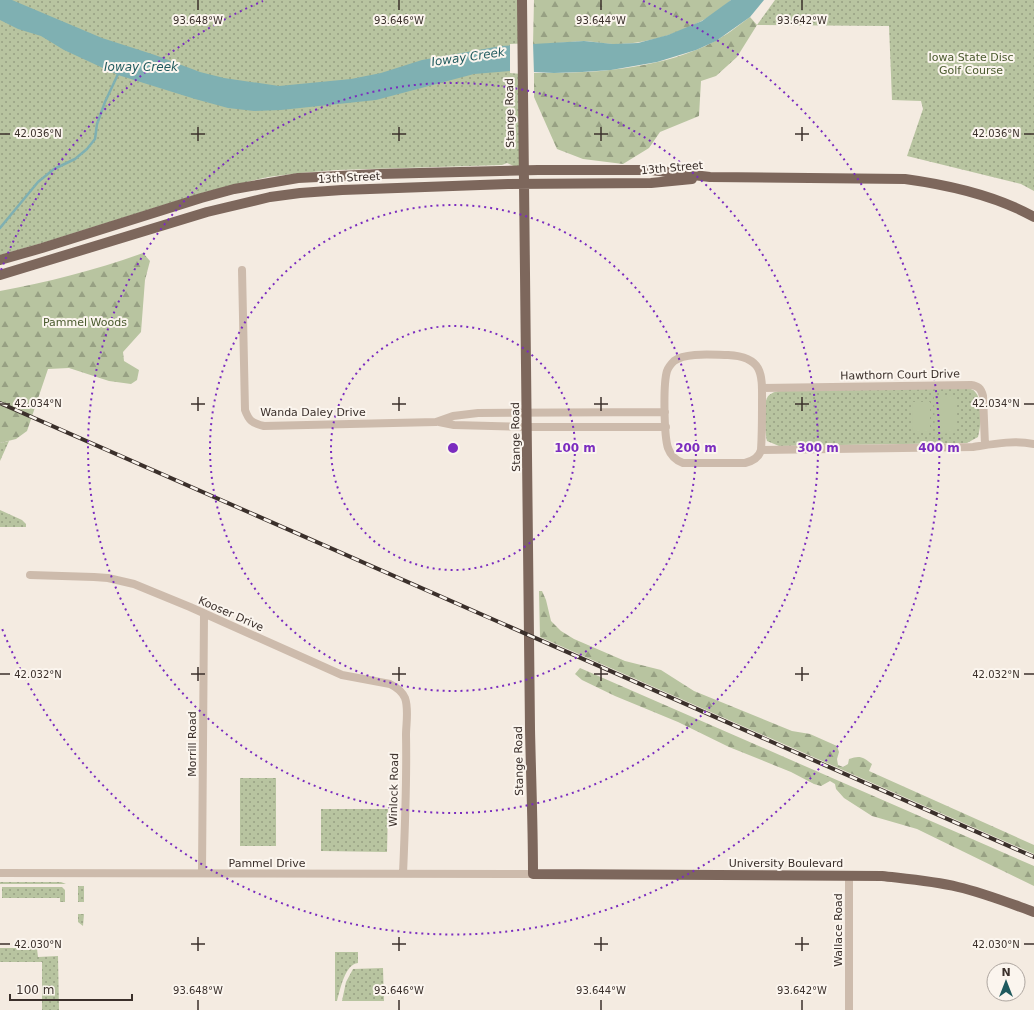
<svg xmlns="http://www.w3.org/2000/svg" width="1034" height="1010" font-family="'DejaVu Sans',sans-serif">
  <defs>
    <pattern id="green-dots" width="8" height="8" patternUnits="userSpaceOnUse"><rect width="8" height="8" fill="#b8c4a0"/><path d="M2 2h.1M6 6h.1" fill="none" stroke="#97a083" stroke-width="1.8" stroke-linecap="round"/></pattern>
    <pattern id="forest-firs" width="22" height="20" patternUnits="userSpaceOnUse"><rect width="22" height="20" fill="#b8c4a0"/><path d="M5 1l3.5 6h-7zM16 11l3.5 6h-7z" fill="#97a083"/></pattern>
  </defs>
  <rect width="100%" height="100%" fill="#f4ebe1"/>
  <path fill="url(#green-dots)" d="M0,0h522l1,170 -16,-7 -5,2 -165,5 -37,3 -32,4 -63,15 -163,51 -42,12z
    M775,0h259v191l-13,-7 -114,-28 16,-47 -2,-8 -29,-1 -3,-74 -132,-1z
    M968,388c3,1 6,2 8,5 7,9 5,33 2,44l-11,6 -188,3 -12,-5c-2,-9 -4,-35 0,-43 2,-4 7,-6 11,-7z
    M9,441l-9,20v-18z
    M0,510l22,10 4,4v3h-26z
    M240,778h36v68h-36z
    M321,809h67l-1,43 -66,-1z
    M0,882h61l5,2h-66z
    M78,886h6v16h-6z
    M2,887h60l3,3v12h-5v-4h-58z
    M78,914h6l-1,12 -5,-4z
    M0,948h39l-2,1 1,8 20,-1 1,54h-17v-48h-42z
    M335,952h23v11c-13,1 -18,27 -21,38h-2z
    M383,968l1,33h-42l4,-19 7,-13z"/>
  <path fill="url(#forest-firs)" d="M534,0h197c-28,27 -79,45 -118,44 -10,0 -20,-3 -31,-3 -16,1 -32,3 -49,4z
    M750,17l7,8 -20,32 -21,19 -15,5 -2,35 -39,16 -11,16 -26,16 -40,-5 -26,-10 -23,-52v-24c57,1 130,-4 181,-32 12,-6 24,-16 35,-24z
    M143,253l7,8 -5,19 -4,52 -18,20 1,9 15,9 -2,10 -6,4 -22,-3 -40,-13 -21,1 -21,62 -11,8 -16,4v-152c49,-9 96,-21 143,-38z
    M539,591h3l4,9 5,21 10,10 13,8 51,22 36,9 33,21 98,40 18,3 27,12 2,6 -2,7 1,6 5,2 5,-3 1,-5c11,-4 14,-2 23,5l-3,7 165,74v9l-494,-217z
    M580,668l454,198v20l-117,-57 -45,-13 -28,-18 -8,-9 -1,-5 -5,-3 -9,5 -7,-2 -23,-12 -62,-25 -51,-25 -63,-26 -33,-16 -7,-6z"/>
  <path fill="#b8c4a0" d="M934,397h23v36l-22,1z
    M912,402h18v29l-17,1z"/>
  <path fill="#7fb0b2" d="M0,0h12l90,38 53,17 45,17 24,6 55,8 72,-7 30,-6 41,-13 79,-14 83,-5 29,3 25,-1 30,-8 34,-14 29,-21h33l-14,17 -34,24 -20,9 -39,12 -46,8 -29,2 -28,1 -44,-2 -36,3 -98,26 -95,10 -27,1 -26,-3 -33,-9 -77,-24 -54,-25 -23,-14 -23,-7 -18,-9z"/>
  <path fill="#f4ebe1" d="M533,43l1,32 -24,-2v-29z"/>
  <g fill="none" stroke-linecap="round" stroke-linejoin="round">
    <path stroke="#7fb0b2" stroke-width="2.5" d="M0,228l38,-46 16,-13 21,-10 12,-10 8,-10 2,-15 8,-22 14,-30"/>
    <path stroke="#cdbbac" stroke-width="8" d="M242,270l3,140c4,11 7,13 19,16l172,-4 17,-6 25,-3 187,-1
      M728,355c37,2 34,21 34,51 0,15 0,29 -1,44 -2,8 -8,11 -16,13h-62c-8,-3 -12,-7 -15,-15 -4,-12 -5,-64 -1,-77 1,-3 4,-7 7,-10 12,-9 40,-6 54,-6z
      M762,388l209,-3c7,1 10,3 12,11l2,49
      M439,422l15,3 74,2h138
      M761,450l212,-3c20,-3 40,-7 61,-3
      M30,575l64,2 14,1 26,6 56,23 152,68 48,9c6,3 12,7 15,14 4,11 1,26 1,37 1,46 -1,93 -3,139
      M0,873l533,1
      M202,873l2,-259
      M849,875v135"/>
    <path stroke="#7d675c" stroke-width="10" d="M522,0c2,243 6,486 8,729 1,48 3,97 3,145l349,2c26,3 51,5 76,11 26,6 51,16 76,25
      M0,260l42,-12 159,-50 33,-9 64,-11 81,-4 159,-4h113l59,7 195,2c44,6 90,16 129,38
      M0,275l207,-63 63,-15 30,-4 42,-3 166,-6 143,-1 41,-4"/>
    <defs>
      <path id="rail" d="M0,403l1034,454"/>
    </defs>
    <use href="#rail" stroke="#3b302b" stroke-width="4"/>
    <use href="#rail" stroke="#fbf5ee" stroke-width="2.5" stroke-dasharray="8" stroke-linecap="butt"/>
  </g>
  <path fill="none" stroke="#3b302b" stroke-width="1.5" d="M198,0v10M399,0v10M601,0v10M802,0v10M198,127v14M399,127v14M601,127v14M802,127v14M0,134h10M191,134h14M392,134h14M594,134h14M795,134h14M1024,134h10M198,397v14M399,397v14M601,397v14M802,397v14M0,404h10M191,404h14M392,404h14M594,404h14M795,404h14M1024,404h10M198,667v14M399,667v14M601,667v14M802,667v14M0,674h10M191,674h14M392,674h14M594,674h14M795,674h14M1024,674h10M198,937v14M399,937v14M601,937v14M802,937v14M0,944h10M191,944h14M392,944h14M594,944h14M795,944h14M1024,944h10M198,1000v10M399,1000v10M601,1000v10M802,1000v10"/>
  <g fill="none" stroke="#7b2cbf" stroke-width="2" stroke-dasharray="2 4">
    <circle cx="453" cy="448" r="122"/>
    <circle cx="453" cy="448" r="243"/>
    <circle cx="453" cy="448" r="365"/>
    <path d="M1 270A486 486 0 0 1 263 1M643 1A486 486 0 1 1 1 626"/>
  </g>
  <g text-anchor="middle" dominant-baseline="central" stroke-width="4" stroke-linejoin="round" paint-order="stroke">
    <g font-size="11" fill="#4a5a2e" stroke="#fbf5ee">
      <text x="971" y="57">Iowa State Disc<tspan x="971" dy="13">Golf Course</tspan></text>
      <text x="85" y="322">Pammel Woods</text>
    </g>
    <g font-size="11" fill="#3b302b" stroke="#fbf5ee">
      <text transform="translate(510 113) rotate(-91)">Stange Road</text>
      <text transform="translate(672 168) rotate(-5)">13th Street</text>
      <text transform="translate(349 178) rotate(-3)">13th Street</text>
      <text transform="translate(900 375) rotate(-1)">Hawthorn Court Drive</text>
      <text x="313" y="412">Wanda Daley Drive</text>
      <text transform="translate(516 437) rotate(-91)">Stange Road</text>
      <text transform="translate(231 614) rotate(24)">Kooser Drive</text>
      <text transform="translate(192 744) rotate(-90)">Morrill Road</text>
      <text transform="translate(519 761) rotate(-91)">Stange Road</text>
      <text transform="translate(394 790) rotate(-89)">Winlock Road</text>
      <text x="267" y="863">Pammel Drive</text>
      <text x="786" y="863">University Boulevard</text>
      <text transform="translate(838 930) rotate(-90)">Wallace Road</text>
    </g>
    <g font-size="12" font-style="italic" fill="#1f5a5e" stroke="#fbf5ee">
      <text transform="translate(468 57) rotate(-8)">Ioway Creek</text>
      <text x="141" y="67">Ioway Creek</text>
    </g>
  </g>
  <g font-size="10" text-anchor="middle" fill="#3b302b" stroke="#fbf5ee" stroke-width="4" stroke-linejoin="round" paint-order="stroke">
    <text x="198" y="24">93.648°W</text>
    <text x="399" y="24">93.646°W</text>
    <text x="601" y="24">93.644°W</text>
    <text x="802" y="24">93.642°W</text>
    <text x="38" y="137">42.036°N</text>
    <text x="996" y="137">42.036°N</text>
    <text x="38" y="407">42.034°N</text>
    <text x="996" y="407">42.034°N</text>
    <text x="38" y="678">42.032°N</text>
    <text x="996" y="678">42.032°N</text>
    <text x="38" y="948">42.030°N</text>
    <text x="996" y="948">42.030°N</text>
    <text x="198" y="994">93.648°W</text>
    <text x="399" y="994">93.646°W</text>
    <text x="601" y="994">93.644°W</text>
    <text x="802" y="994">93.642°W</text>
  </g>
  <circle cx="453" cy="448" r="6" fill="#7b2cbf" stroke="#fbf5ee" stroke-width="2"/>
  <g font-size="12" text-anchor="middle" font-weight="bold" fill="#7b2cbf" stroke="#fbf5ee" stroke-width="4" stroke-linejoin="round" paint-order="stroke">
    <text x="575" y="452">100 m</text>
    <text x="696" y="452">200 m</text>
    <text x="818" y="452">300 m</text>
    <text x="939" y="452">400 m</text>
  </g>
  <g transform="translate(1006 982)"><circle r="19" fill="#fbf5ee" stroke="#aea6a0"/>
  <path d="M0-3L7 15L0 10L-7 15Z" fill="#1f5a5e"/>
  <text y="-6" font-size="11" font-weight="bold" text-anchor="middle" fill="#3b302b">N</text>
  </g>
  <path d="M10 994v6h122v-6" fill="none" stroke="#3b302b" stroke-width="2"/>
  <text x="16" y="994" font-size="12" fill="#3b302b" stroke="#fbf5ee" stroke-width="3" paint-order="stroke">100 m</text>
</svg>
